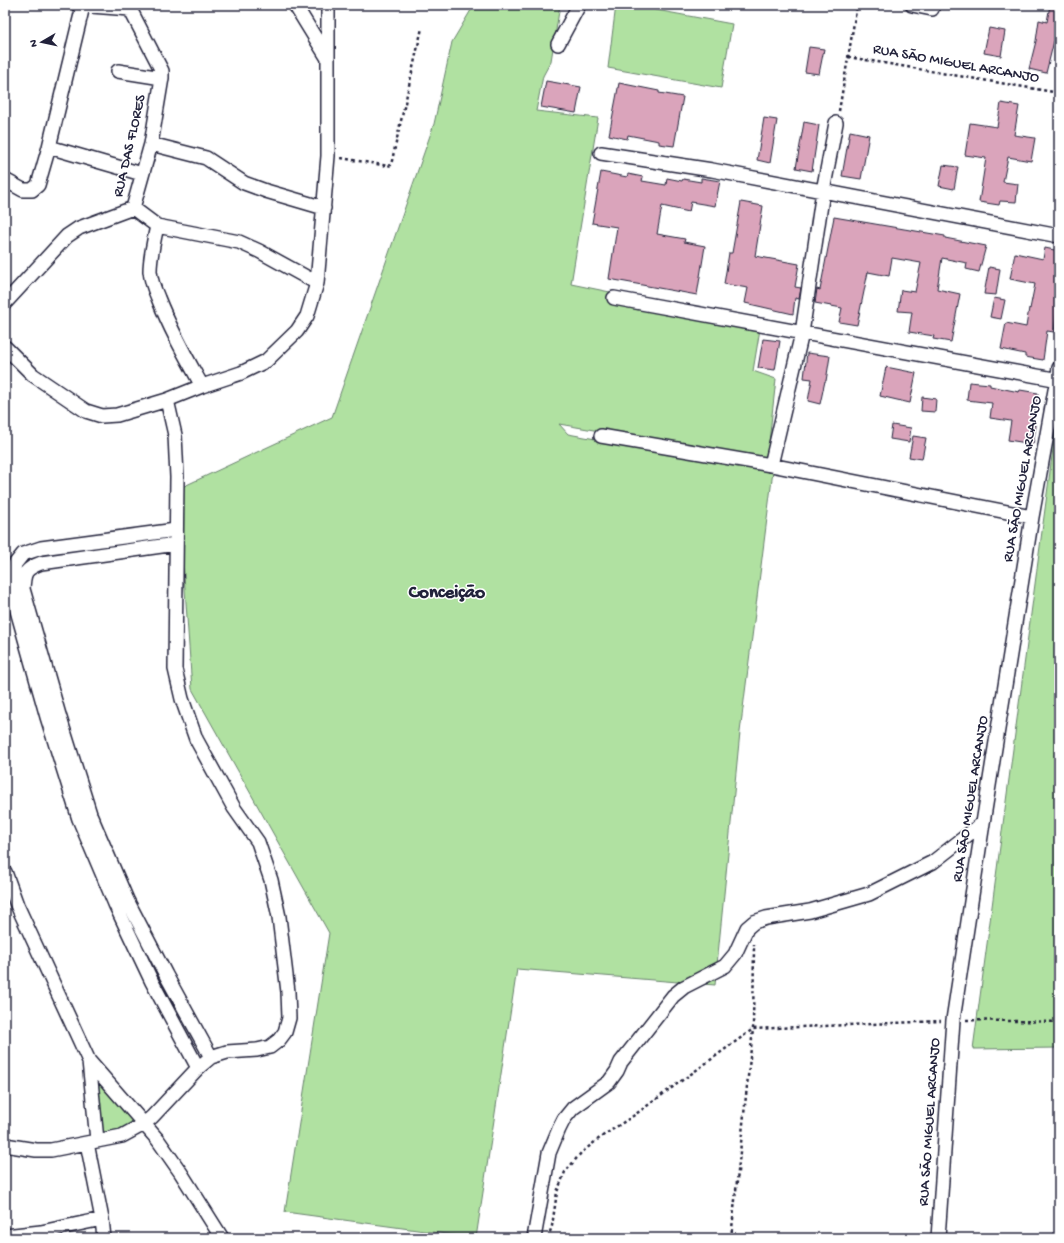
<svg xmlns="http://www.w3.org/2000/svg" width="1064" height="1243" font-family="'Gochi Hand',sans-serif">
  <rect width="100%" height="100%" fill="#fff"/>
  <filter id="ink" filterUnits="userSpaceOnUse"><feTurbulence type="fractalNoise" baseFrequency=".025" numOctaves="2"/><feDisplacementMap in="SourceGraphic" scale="8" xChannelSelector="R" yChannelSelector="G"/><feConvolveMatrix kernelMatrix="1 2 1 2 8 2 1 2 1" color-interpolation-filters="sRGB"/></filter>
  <g filter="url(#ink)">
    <path fill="#b0e1a1" stroke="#69826e" d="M474,5h86l-9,56 -8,15 -7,35 62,7 -27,166 190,39 -8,48 23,8 -9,81 -208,-36 9,10 205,37 -33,261 -25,253 -198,-16 -41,269 -191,-26 44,-279 -137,-244 -14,-200 154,-72 102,-293 18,-82z
      M616,5h13l103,19 -11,64 -113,-20z
      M1059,404v644l-86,1z
      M93,1073l44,48 -15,12 -22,5z"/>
    <path fill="#daa4bb" stroke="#22223b" d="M1050,5h9v37l-5,-1 -8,32 -17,-4 7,-28 3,-21 8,2z
      M989,28l16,3 -4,25 -17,-3z
      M809,47l15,2 -5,25 -14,-2z
      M546,81l35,6 -5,26 -35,-6z
      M619,83l40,8v2l24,4 -9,49 -15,-2v-3l-31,-6 -1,4 -18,-4z
      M1001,103l18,3 -5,29 21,3 -4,23 -23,-4 -5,25 15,2 -2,18 -16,-1 -1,4 -20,-3 7,-44 -21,-3 5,-32 27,4z
      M764,118l13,2 -7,43 -13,-3z
      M804,122l15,3 -7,46 -16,-3z
      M850,131l19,4 -8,44 -19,-3z
      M943,165l15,2 -4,22 -15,-3z
      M601,172l26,5 1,-3 15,3 -1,4 24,4 1,-7 15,3 1,-2 18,3v-4l19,3 -5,25 -24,-4 -2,10 -27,-6 -5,28 28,5 -1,3 21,4 -8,49 -88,-16 8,-52 -25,-4z
      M741,202l22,4 -8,50 44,8 -4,23 6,1 -2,11 -4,-1 -2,16 -48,-11 3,-15 -24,-4 5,-31h3z
      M834,217l111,19v2l41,8 -7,26 -13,-3 1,-6 -25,-5 -5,31 23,5 -9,48 -18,-3 1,-3 -25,-4 3,-20 -14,-1 3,-21 14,2 6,-29 -29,-5 -3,18 -21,-4 -11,53 -18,-3 3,-14 -27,-5 2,-14 3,1z
      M1045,248l14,3v44l-5,37 -7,-1 -4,29 -18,-3v-3l-24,-5 5,-26 20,4 3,-19 1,1 5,-25 -25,-5 5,-26 28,6z
      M989,267l11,2 -4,26 -12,-1z
      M994,298l11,2 -4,19 -11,-2z
      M763,339l17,2 -5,29 -17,-2z
      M807,353l23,3 -4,25h-1l-5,23 -12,-3 4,-22 -8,-1z
      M886,367l30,6 -6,30 -30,-7z
      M969,382l21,2v2l29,6 1,-2 18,3 -6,32 4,1 -3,18 -25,-4 3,-19 -21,-3 2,-15 -25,-3z
      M922,397l14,2 -1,13 -14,-1z
      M892,425l19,3 -2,14 -19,-3z
      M913,436l13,2 -4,21 -13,-2z"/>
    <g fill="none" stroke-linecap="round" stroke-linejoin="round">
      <defs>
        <path id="minor" d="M295,5l32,52
          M912,5l20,4
          M558,44l21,-39
          M118,71l44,7
          M151,144l55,14 38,25 22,8 58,17
          M49,147l93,27
          M601,153l111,17 347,66
          M5,180l18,10h9l6,-5 11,-38 34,-141
          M133,208l24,18 82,16 20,9 58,32
          M157,226c-3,14 -7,31 -7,45 1,10 4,18 8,27 12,31 28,59 44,88
          M614,298l445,82
          M5,303l62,-67 12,-8 54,-20 18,-64 11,-66v-7l-32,-62 -52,-4
          M5,347l28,28 53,36 16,5 15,-1 50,-15 35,-14 39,-13 25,-12 31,-30 10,-15 10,-33 11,-127v-151
          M601,436l170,29 261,52
          M771,465l31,-132 21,-142 13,-68
          M176,530l-135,18 -18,6 -8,10 -4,18 5,25 31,110 32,102 36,85 37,78 46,86
          M176,544l-135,19c-16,6 -17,9 -18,26l36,126 31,99 37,86 39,75 45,82
          M5,872l12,33 72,156 69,79 23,33 41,65
          M89,1061l8,79
          M87,1143l15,76 2,19
          M5,1145l31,5h15l71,-14 22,-12 8,-7 46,-49 13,-11 16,-5 30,-2 13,-3 9,-7 6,-8 4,-14 -1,-26 -9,-75 -8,-37 -13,-38 -24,-34 -38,-69 -14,-40 -7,-30 2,-192 -2,-42 -8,-35
          M5,1236l36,-4 61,-13
          M534,1238l15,-85 10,-24 5,-10 9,-11 36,-26 8,-11 4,-9 52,-66 11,-9 41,-21 10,-12 12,-26 7,-6 12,-4 44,-7 59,-17 64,-32 50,-39
          M938,1238l15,-218 30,-197 49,-306 27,-149"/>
      </defs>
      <use href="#minor" stroke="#22223b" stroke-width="16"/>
      <path stroke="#22223b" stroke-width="2.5" stroke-dasharray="3 3" stroke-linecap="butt" d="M848,57l211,36
        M839,111l18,-106
        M341,158l47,8 3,-1 31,-137
        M966,1020l93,2
        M548,1238l4,-12 5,-34 8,-20 16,-19 20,-16 32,-21 120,-87 188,-8
        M731,1238l22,-209 1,-85"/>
      <use href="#minor" stroke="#fff" stroke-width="13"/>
    </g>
  </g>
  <g text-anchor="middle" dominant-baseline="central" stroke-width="3" stroke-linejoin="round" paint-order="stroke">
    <g font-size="15" fill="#22223b" stroke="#fff">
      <text transform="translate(956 64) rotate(10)">RUA SÃO MIGUEL ARCANJO</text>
      <text transform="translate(130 146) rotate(-77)">RUA DAS FLORES</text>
      <text transform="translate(1023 479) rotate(-80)">RUA SÃO MIGUEL ARCANJO</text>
      <text transform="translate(971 799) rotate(-81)">RUA SÃO MIGUEL ARCANJO</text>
      <text transform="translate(930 1122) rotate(-86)">RUA SÃO MIGUEL ARCANJO</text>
    </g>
    <g font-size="19" font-weight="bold" fill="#22223b" stroke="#fff">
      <text x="447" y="593">Conceição</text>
    </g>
  </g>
  <rect width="1064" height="1243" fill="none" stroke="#fff" stroke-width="20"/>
  <rect x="10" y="10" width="1044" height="1223" fill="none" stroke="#22223b" stroke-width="1.5" filter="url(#ink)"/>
  <g transform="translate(42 42) rotate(261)" stroke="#ffffff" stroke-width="3" paint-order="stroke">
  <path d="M0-3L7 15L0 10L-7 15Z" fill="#22223b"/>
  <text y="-6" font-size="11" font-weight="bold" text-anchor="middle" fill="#22223b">N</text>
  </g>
</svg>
